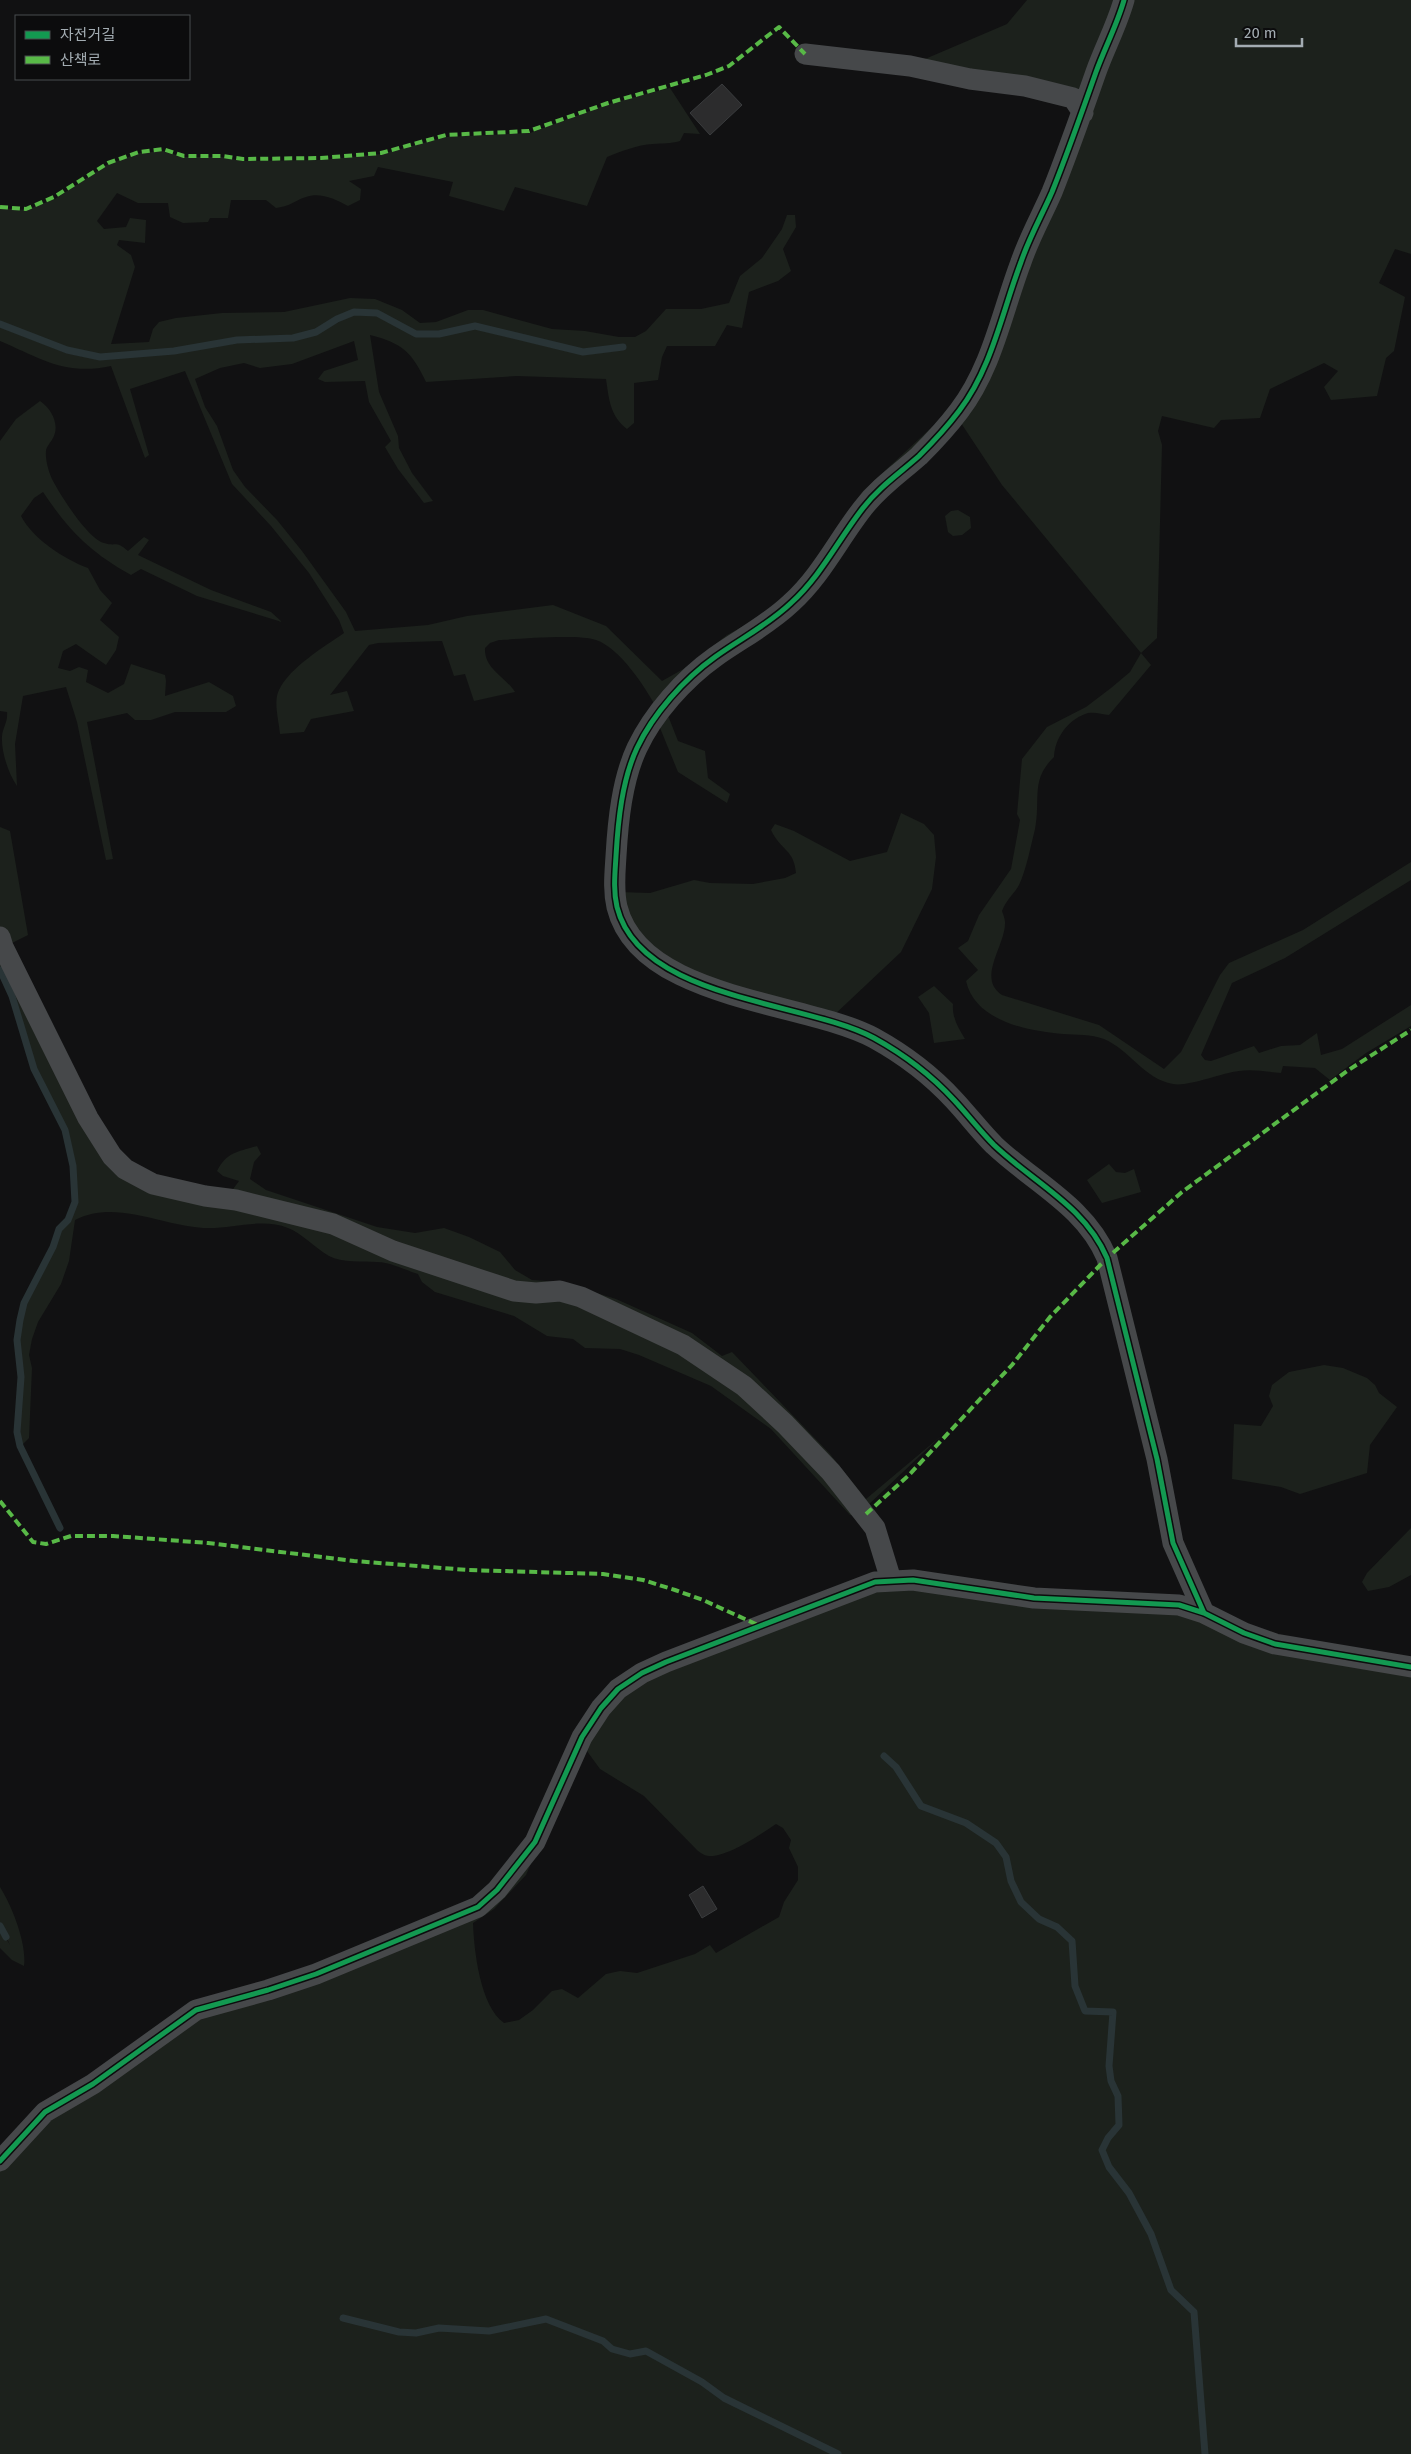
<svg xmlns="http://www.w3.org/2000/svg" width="1411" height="2454" font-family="'Fira Sans','Noto Sans KR',sans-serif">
  <rect width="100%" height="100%" fill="#111112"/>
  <path fill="#1c211c" d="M1027,0h89l-35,101 -163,-39 89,-38z
    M1129,0h282v254l-16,-5 -16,34 26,14 -11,54 -8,7 -9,38 -46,4 -7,-13 14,-16 -14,-8 -54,26 -10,29 -39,2 -7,8 -52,-12 -4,15 4,14 -5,193 -16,15 10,12 -42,50c-7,-1 -18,-4 -24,-1 -18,7 -30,24 -31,43 -24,23 -13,42 -19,72 -4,16 -9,42 -16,56 -5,9 -13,15 -17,26 1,3 3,8 3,11 1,23 -29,56 -3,73l97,30 65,44 17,-17 39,-77 9,-12 74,-33 108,-68v18l-126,78 -53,25 -31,72 4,5 6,1 43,-15 5,7 22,-7 19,-1 17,-12 4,22 21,-6 69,-44v21l-45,27 -36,27 -15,-12 -32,-2 -2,7c-13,-1 -28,-4 -42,-2 -18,2 -51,16 -66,13 -29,-5 -43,-34 -69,-45 -13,-5 -28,-4 -41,-5 -36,-3 -88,-13 -97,-53l12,-11 -20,-22 10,-7 11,-26 32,-46 9,-49 -3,-6 5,-55 25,-32 39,-20 25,-19 19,-16 11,-19 -139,-168 -43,-65z
    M670,88l30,46 -16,-1 -4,8c-10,3 -17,2 -27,3 -16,1 -31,7 -46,13l-20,49 -72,-19 -11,24 -55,-15 4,-14 -75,-15 -4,9 -25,5 12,8 -1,11 -12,6c-13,-7 -28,-14 -42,-9 -13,4 -14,9 -30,11l-10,-8h-35l-3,18h-18l-2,4 -25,1 -13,-6 -2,-14h-30l-21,-10 -20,28 7,8 22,-2 4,-9 16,2 -1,23 -26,-3 -2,5 14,10 4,12 -24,77 38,-2 4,-13 6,-7 17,-4 46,-5 62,-1 66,-14 25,1 27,11 18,13 16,-1 32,-12h15l69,19 33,2 34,6h16l11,-6 20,-22h35l28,-6 11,-27 22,-18 20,-29 5,-14h8l1,12 -13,22 8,22 -13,10 -29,11 -7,36 -15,-3 -12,21h-48l-5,11 -4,23 -24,3v40l-7,6c-17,-13 -18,-30 -21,-50l-89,-3 -91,6c-14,-30 -24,-39 -56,-47l9,57 19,44 1,12 13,25 21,28 -9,2 -26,-34 -13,-22 6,-6 -22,-39 -4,-21 -40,1 -7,-3 6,-8 34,-11 -4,-19 -62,23 -32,4 -16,-5 -24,5 -25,11 10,28 12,19 16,44 12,17 32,33 25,31 44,61 9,19 73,-6 39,-9 86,-11 53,21 56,55 23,-13 42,-33 22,-12 38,-27 34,-43 41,-61 71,-66 -119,146 -157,137c-11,-21 -37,-61 -61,-69 -18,-6 -75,-1 -97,0l-9,3 -5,5c-1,21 20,28 30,44l-41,9 -9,-27 -11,2 -12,-35 -64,2 -9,2 -39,50 17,-4 7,20 -43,8 -7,13 -24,2c-1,-13 -7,-32 -1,-44 11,-23 45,-43 65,-57l-5,-13 -30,-47 -38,-47 -39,-42 -47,-113 -55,18 19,66 -4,3 -34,-92c-46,10 -71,-8 -111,-25v-14l66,26 34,7 74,-7 64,-10 55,-3 23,-6 38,-20 22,1 40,21h24l35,-7 108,26 40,-5v-5l-39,5 -109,-26 -36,8h-22l-40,-21 -24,-1 -38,20 -23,6 -55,3 -63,10 -74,6 -33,-7 -67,-26v-114l26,2 29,-11 53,-35 32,-11 23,-2 20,6h39l20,4 79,-1 60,-6 65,-17 84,-4 78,-29z
    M40,401c12,8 20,24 13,37 -2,4 -7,9 -7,13 -1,9 3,22 7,30 8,15 35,58 51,62 13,4 11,-3 24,8l16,-14 5,3 -11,15 73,35 60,22 11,10 -85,-26 -56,-27 -10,6c-41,-23 -62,-44 -88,-83l-9,6 -13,18c12,23 43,43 67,52l12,22 12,13 -12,17 19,17 -3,13 -10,15 -30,-21 -13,7 -5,17 12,3 9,-4 9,3 -2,12 22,11 16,-9 7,-20 34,11 1,6 -1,15 44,-14 24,14 3,10 -10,6h-51l-24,8h-16l-8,-7 -40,9 26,137 -7,1 -29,-138 -11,-35 -43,9 -8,48 2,42c-9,-13 -16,-35 -15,-50 1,-9 6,-14 5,-24l-7,-1v-270l16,-22z
    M958,510l12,7 1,11 -9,7 -9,1 -5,-4 -3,-16 6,-5z
    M667,713l11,28 27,10 3,27 22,16 -3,9 -49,-31 -20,-49z
    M901,813l23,11 10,11 2,22 -4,32 -31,63 -69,65 -151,-49 -39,-30 -24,-46 32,1 44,-13 16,3 43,1 32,-6 11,-5c-2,-24 -15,-22 -25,-43l4,-6 19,7 56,30 37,-9z
    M0,827l10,4 18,104 -22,11 -6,-19z
    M0,953l108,206 127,46 324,91 69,29 113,65 121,127 -12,-2 -79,-86 -60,-43 -72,-31 -19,-6 -35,-1 -12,-9 -26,-3 -33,-20 -79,-24 -13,-10 -4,-8c-13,-4 -28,-12 -41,-12 -14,-1 -35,1 -48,-6 -14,-8 -26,-22 -41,-28 -25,-10 -53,0 -79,0 -44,0 -92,-30 -134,-8l-6,41 -8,23 -23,38 -6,17 -3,16 3,13 -3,70 -7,7 -2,-13 3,-55 -4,-38 2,-19 5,-17 29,-55 6,-18 9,-9 7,-18 -2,-38 -8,-36 -31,-60 -22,-74 -14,-29z
    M934,986l19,18c-1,14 5,23 12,35l-31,4 -5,-30 -11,-16z
    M257,1146l4,8 -7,8 -4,17 16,11 111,37 38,6 29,-5 25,9 31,15 15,18 17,10 29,2 55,17 76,34 30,23 10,-4 98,102 36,45 75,-63 -76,72 -148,-145 -181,-73 -308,-94 11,-15 -16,-5 -6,-5c10,-19 20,-19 40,-25z
    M1109,1164l7,8 9,1 9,-4 7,23 -39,11 -15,-23z
    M1324,1365l19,3 24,10 8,7 4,8 18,14 -27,38 -3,28 -67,21 -19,-7 -49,-8 2,-55 27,2 12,-20 -4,-10 3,-11 17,-13z
    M1411,1528v47l-22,12 -21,4 -6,-9 5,-9z
    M877,1587l302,24 232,61v782h-205l-11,-143 -23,-22 -28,-70 -14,-27 -20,-25 -7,-17 6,-12 12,-13 -1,-30 -8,-14 -2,-15 4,-55 -28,-2 -10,-23 -3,-46 -15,-14 -19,-8 -17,-17 -10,-20 -5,-25 -10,-14 -12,-10 -19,-10 -45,-17 -24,-39 -12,-11 -2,2 12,11 25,39 45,18 30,19 9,14 5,24 11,21 18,18 19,7 14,13 3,45 10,26 27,1 -4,53 2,16 8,14 1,29 -11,11 -7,14 8,18 19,26 15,26 28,71 23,21 10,142h-363l-115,-57 -22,-16 -57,-31 -16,2 -18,-4 -8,-8 -58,-22 -57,11 -50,-2 -23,5 -77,-15 3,3 56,13 18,2 23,-6 50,3 57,-12 57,22 8,8 18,5 17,-2 55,30 23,16 111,55h-835v-285l49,-53 149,-101 263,-94 78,-76 -13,30 -32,34 -21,14c1,27 7,83 31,100l15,-3 14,-10 19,-19 10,-2 16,9 28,-24 14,-3 17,2 58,-19 15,-9 6,8 63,-36 5,-15 14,-22v-13l-9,-19 2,-8 -8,-12 -7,-4c-15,10 -48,33 -67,32 -4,0 -8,-3 -11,-5l-54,-55 -44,-27 -16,-22 21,-36 39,-33z
    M0,1887c12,19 27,57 24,79l-12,-6 -12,-12v-20l10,17 -10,-22z"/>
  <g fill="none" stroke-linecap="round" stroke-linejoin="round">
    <path stroke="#293436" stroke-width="7" d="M0,324l67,26 33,7 74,-6 63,-11 56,-2 23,-6 21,-13 17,-7 23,1 39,21h23l36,-8 108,26 40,-5
      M0,970l12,26 22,73 31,61 8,36 2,36 -7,18 -9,9 -6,18 -29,56 -4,17 -3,20 4,37 -4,55 3,14 40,82
      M884,1756l12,11 25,39 45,17 30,20 10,14 5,24 10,21 18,17 18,8 15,14 3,45 10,25 28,1 -4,54 2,15 7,15 1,29 -11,13 -6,12 7,17 20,26 22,41 20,56 23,22 11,142
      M0,1926l6,11
      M343,2318l56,14 17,1 23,-5 50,3 57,-12 57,22 9,8 18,5 16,-3 56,31 22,16 114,56"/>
  </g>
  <path fill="#2c2c2d" stroke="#3a3c3e" d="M722,84l20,21 -32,30 -20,-22z
    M703,1886l14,23 -15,9 -13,-23z"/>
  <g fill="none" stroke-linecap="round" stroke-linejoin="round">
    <path stroke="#46484a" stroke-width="21" d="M1124,0c-7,25 -19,47 -28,72 -14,40 -28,80 -44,120 -10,23 -23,46 -31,70 -19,50 -29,106 -62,149 -12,16 -26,31 -40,45 -19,17 -40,31 -56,52 -25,32 -42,68 -72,95 -23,22 -51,36 -76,54 -31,22 -62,57 -78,91 -15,32 -19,73 -21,108 -1,17 -3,34 1,51 23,93 188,94 257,131 29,16 58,38 80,62 14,15 26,31 40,45 40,38 91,61 113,113l50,201 16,84 31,70
      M805,54l105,12 60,13 55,7 48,12 10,15
      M0,937l3,10 85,171 24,38 13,13 28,15 52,12 31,4 97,24 60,27 121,40 22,2 24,-2 21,6 102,48 61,41 41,38 46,48 44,56 16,52
      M0,2161l45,-49 48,-28 103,-74 72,-20 48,-16 162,-67 19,-17 38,-48 47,-105 19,-29 17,-19 24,-16 24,-11 209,-80 38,-2 121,18 145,7 25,8 40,20 31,11 136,23"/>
    <path stroke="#58b947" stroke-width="4" stroke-dasharray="8 4" stroke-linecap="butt" d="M0,207l26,2 28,-12 54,-34 31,-11 24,-3 21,7h38l21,3 78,-1 60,-5 65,-18 83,-4 79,-28 98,-28 23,-9 50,-39 26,27
      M0,1501l33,41 13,2 25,-8h42l95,7 146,18 114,9 135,4 40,6 32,10 28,10 55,25
      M866,1514l43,-39 103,-110 38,-48 57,-59 75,-66 165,-121 64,-41"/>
    <defs>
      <path id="cycleway" d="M1124,0c-7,25 -19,47 -28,72 -14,40 -28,80 -44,120 -10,23 -23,46 -31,70 -19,50 -29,106 -62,149 -12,16 -26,31 -40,45 -19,17 -40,31 -56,52 -25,32 -42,68 -72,95 -23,22 -51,36 -76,54 -31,22 -62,57 -78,91 -15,32 -19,73 -21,108 -1,17 -3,34 1,51 23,93 188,94 257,131 29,16 58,38 80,62 14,15 26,31 40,45 40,38 91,61 113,113l50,201 16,84 31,70
        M0,2161l45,-49 48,-28 103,-74 72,-20 48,-16 162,-67 19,-17 38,-48 47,-105 19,-29 17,-19 24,-16 24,-11 209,-80 38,-2 121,18 145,7 25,8 40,20 31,11 136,23"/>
    </defs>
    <use href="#cycleway" stroke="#0c0c0d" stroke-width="8"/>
    <use href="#cycleway" stroke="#139951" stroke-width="5"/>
  </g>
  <rect x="15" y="15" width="175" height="65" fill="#0c0c0d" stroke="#484c4f"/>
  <rect x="25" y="31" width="25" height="8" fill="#139951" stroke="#484c4f"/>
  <text x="60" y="40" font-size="15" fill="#a3acb2">자전거길</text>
  <rect x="25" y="56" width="25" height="8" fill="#58b947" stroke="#484c4f"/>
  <text x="60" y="65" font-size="15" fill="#a3acb2">산책로</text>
  <path d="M1236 38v8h66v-8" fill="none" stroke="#a3acb2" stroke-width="2.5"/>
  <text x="1244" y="38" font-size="15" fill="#a3acb2" stroke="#0c0c0d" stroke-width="4" paint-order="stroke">20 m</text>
</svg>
